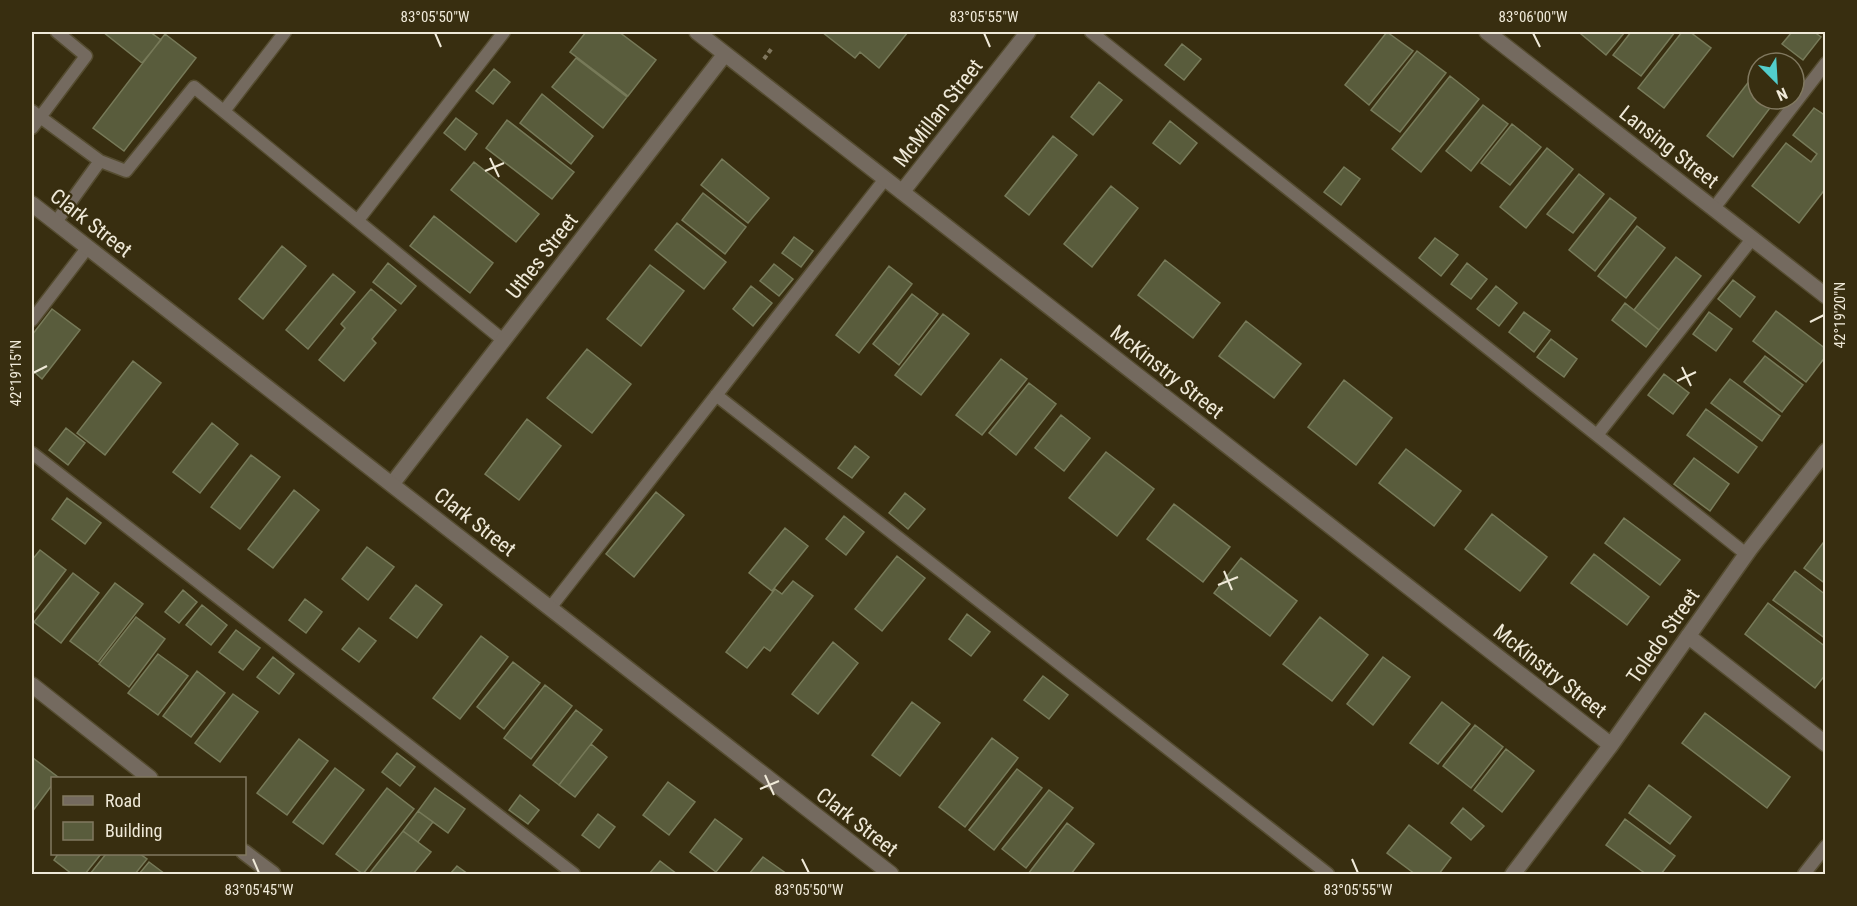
<svg xmlns="http://www.w3.org/2000/svg" width="1857" height="906" font-family="'Roboto Condensed',sans-serif">
  <rect width="100%" height="100%" fill="#382e10"/>
  <path fill="#595c3c" stroke="#777a59" stroke-width="1.5" d="M103,32h47l11,8 -19,23z
    M586,32h33l37,28 -28,36 -58,-44z
    M822,32h86l-29,36 -19,-16 -5,6z
    M1387,32l26,19 -44,54 -24,-20z
    M1583,32h42l-19,23 -25,-21z
    M1631,32h44l-34,44 -28,-21z
    M1682,32h8l21,16 -47,60 -26,-20z
    M1792,32h22l7,5 -18,23 -21,-16z
    M165,34l31,24 -72,93 -31,-23z
    M1182,44l19,15 -17,21 -19,-15z
    M1417,51l29,22 -46,59 -29,-22z
    M576,58l51,39 -24,31 -51,-41z
    M494,69l16,13 -17,22 -17,-13z
    M1450,76l29,23 -58,73 -29,-23z
    M1750,80l8,7v12l18,1 -43,57 -26,-21z
    M1099,82l23,18 -29,35 -22,-18z
    M542,94l51,42 -22,28 -51,-41z
    M1483,105l25,19 -37,47 -25,-20z
    M1814,108l12,8v72l-27,35 -47,-37 34,-43 25,19 6,-8 -24,-19z
    M456,118l21,16 -12,16 -21,-17z
    M507,120l67,52 -22,27 -66,-51z
    M1170,121l27,22 -17,21 -27,-21z
    M1512,124l29,23 -31,38 -29,-22z
    M1053,136l24,19 -48,60 -24,-19z
    M1547,148l26,21 -47,59 -26,-21z
    M722,159l47,39 -21,25 -47,-38z
    M474,162l65,52 -23,28 -65,-52z
    M1344,167l16,12 -19,26 -17,-13z
    M1579,174l25,20 -31,39 -26,-19z
    M1111,186l27,22 -46,59 -28,-23z
    M703,193l43,34 -21,27 -43,-34z
    M1610,198l26,20 -41,53 -26,-21z
    M434,216l59,47 -23,30 -60,-47z
    M677,223l49,39 -22,27 -49,-39z
    M1637,226l28,22 -39,50 -28,-22z
    M794,237l19,14 -12,16 -19,-14z
    M1435,238l23,17 -17,21 -22,-18z
    M282,246l24,20 -43,53 -24,-20z
    M1676,257l25,19 -42,54 -25,-20z
    M1165,260l55,43 -27,35 -55,-43z
    M388,263l28,23 -15,18 -28,-22z
    M1467,263l20,16 -16,20 -20,-15z
    M774,264l19,15 -14,17 -19,-15z
    M650,265l34,26 -43,55 -34,-27z
    M889,266l23,18 -53,69 -23,-18z
    M333,274l22,18 -47,57 -22,-19z
    M1733,280l22,17 -15,20 -22,-18z
    M751,286l21,17 -19,23 -20,-17z
    M1496,286l21,17 -18,23 -22,-17z
    M371,289l25,21 -24,29 4,4 -32,38 -25,-21 26,-32 -4,-4z
    M912,294l26,20 -39,51 -26,-21z
    M1625,303l34,27 -13,17 -34,-27z
    M52,309l28,21 -38,49 -10,-9v-35z
    M1776,311l50,38v7l-20,26 -53,-41z
    M1524,312l26,19 -16,21 -25,-20z
    M1709,312l23,17 -16,22 -23,-17z
    M943,314l26,20 -48,61 -26,-20z
    M1246,321l55,43 -27,34 -55,-42z
    M1551,339l26,20 -13,18 -27,-20z
    M587,349l44,35 -39,49 -45,-35z
    M1765,356l38,29 -21,27 -38,-30z
    M1001,359l26,20 -45,56 -26,-20z
    M133,361l28,22 -56,72 -28,-22z
    M1664,374l25,19 -16,21 -25,-19z
    M1730,379l50,37 -18,25 -51,-38z
    M1344,380l48,38 -36,47 -48,-38z
    M1029,383l27,21 -40,51 -27,-22z
    M1706,409l51,38 -19,26 -51,-38z
    M1061,415l29,23 -26,33 -29,-23z
    M527,419l34,27 -42,54 -34,-26z
    M212,423l26,21 -38,49 -27,-21z
    M66,428l19,15 -17,22 -19,-15z
    M855,446l14,11 -17,21 -14,-10z
    M1406,449l55,42 -27,35 -55,-43z
    M1106,452l48,37 -37,47 -48,-38z
    M251,455l29,22 -40,52 -29,-22z
    M1694,458l35,26 -19,27 -36,-27z
    M294,490l25,20 -46,58 -25,-19z
    M656,492l28,23 -50,62 -28,-23z
    M905,493l20,16 -17,20 -19,-16z
    M67,498l34,25 -16,21 -33,-25z
    M1174,504l56,43 -27,35 -56,-43z
    M1492,514l55,43 -27,34 -55,-42z
    M844,516l20,16 -18,23 -20,-16z
    M1624,518l56,42 -20,25 -55,-42z
    M785,528l23,18 -36,45 -23,-18z
    M1823,543l3,2v39l-22,-16z
    M367,547l27,20 -26,33 -26,-21z
    M40,550l26,20 -34,45v-55z
    M1594,554l55,43 -22,28 -56,-42z
    M897,556l28,22 -43,53 -27,-22z
    M1241,558l56,43 -27,35 -56,-43z
    M1795,571l31,24v44l-53,-39z
    M73,573l26,20 -38,50 -27,-21z
    M793,581l20,15 -43,55 -6,-4 -17,21 -21,-16 49,-63 7,5z
    M115,583l28,21 -45,58 -28,-21z
    M416,585l26,20 -25,33 -27,-20z
    M183,590l14,12 -18,21 -14,-11z
    M305,599l17,13 -16,21 -17,-13z
    M1768,603l58,44v27l-11,14 -70,-54z
    M202,605l25,20 -16,20 -25,-20z
    M967,614l23,18 -19,24 -22,-17z
    M136,617l29,22 -36,48 -30,-23z
    M1320,617l48,38 -36,46 -49,-37z
    M359,628l17,13 -17,21 -17,-13z
    M236,630l24,18 -17,22 -24,-18z
    M481,636l27,21 -48,62 -27,-21z
    M833,642l25,21 -40,51 -26,-20z
    M158,654l30,22 -30,39 -30,-22z
    M273,657l21,17 -15,20 -22,-17z
    M1383,657l27,20 -37,48 -26,-21z
    M513,662l27,21 -36,46 -27,-22z
    M197,671l28,22 -34,44 -28,-21z
    M1043,676l25,19 -19,24 -25,-19z
    M545,685l27,21 -41,53 -27,-21z
    M233,694l25,18 -38,50 -25,-19z
    M912,702l28,21 -40,53 -28,-21z
    M1442,702l28,22 -32,40 -28,-21z
    M576,710l26,20 -43,55 -26,-20z
    M1705,713l85,64 -23,31 -85,-65z
    M1475,725l28,22 -32,41 -28,-22z
    M992,738l26,20 -53,69 -26,-20z
    M299,739l29,22 -41,54 -30,-22z
    M591,744l16,13 -32,40 -16,-12z
    M1506,749l28,22 -32,41 -28,-22z
    M397,753l18,14 -15,19 -18,-14z
    M33,758l25,19 -6,1v7l-20,27v-52z
    M335,768l29,22 -41,54 -30,-22z
    M1017,769l25,19 -48,62 -25,-20z
    M668,782l27,20 -26,33 -26,-20z
    M1649,785l42,32 -21,27 -41,-31z
    M387,788l27,21 -51,65 -27,-20z
    M435,788l30,21 -17,24 -30,-22z
    M1049,790l24,18 -47,60 -24,-19z
    M520,795l19,15 -11,14 -19,-14z
    M1463,808l21,18 -13,14 -20,-17z
    M418,811l15,11 -15,20 -15,-11z
    M598,814l17,13 -16,21 -17,-13z
    M715,819l27,20 -26,33 -26,-20z
    M1625,819l50,37 -14,18h-15l-40,-29z
    M1067,823l27,21 -23,30h-43z
    M1409,825l42,33 -12,16h-24l-28,-21z
    M403,831l28,21 -18,22h-44z
    M58,854h43l-16,20h-13l-18,-14z
    M106,854h34l7,5 -12,15h-45z
    M763,857l24,17h-38z
    M660,861l17,13h-28z
    M149,862l16,12h-26z
    M457,866l11,8h-18z"/>
  <g fill="none" stroke-linecap="round" stroke-linejoin="round">
    <defs>
      <path id="service" d="M1091,32l655,522
        M32,111l68,50 -44,61
        M224,111l61,-79
        M32,128l54,-72 -29,-24
        M100,161l26,10 68,-84 309,253
        M1714,208l112,-145
        M358,220l146,-188
        M32,320l56,-73
        M716,395l612,479
        M1597,435l155,-196
        M32,453l542,421
        M550,608l335,-429
        M1804,874l22,-28"/>
      <path id="minor" d="M697,32l914,713
        M1487,32l339,264
        M902,192l126,-160
        M392,484l333,-430
        M1688,636l138,108
        M32,685l118,93
        M244,852l29,22
        M1513,874l98,-129 139,-196 76,-98"/>
      <path id="tertiary" d="M32,204l859,670"/>
    </defs>
    <use href="#service" stroke="#554c30" stroke-width="15"/>
    <use href="#minor" stroke="#554c30" stroke-width="18"/>
    <use href="#tertiary" stroke="#554c30" stroke-width="18"/>
    <path stroke="#80775e" stroke-width="4" stroke-dasharray="4.5 3" stroke-linecap="butt" d="M764,59l8,-11"/>
    <use href="#service" stroke="#746a5f" stroke-width="12"/>
    <use href="#minor" stroke="#746a5f" stroke-width="15"/>
    <use href="#tertiary" stroke="#746a5f" stroke-width="15"/>
  </g>
  <path fill="none" stroke="#efe9d8" stroke-width="2" d="M435,33l6,14M984,33l6,14M1533,33l7,14M490,158l9,19M485,171l19,-8M1810,322l14,-7M1682,367l9,19M33,373l14,-7M1677,381l19,-9M1224,571l8,19M1218,585l20,-8M765,775l9,20M760,789l19,-8M253,859l6,14M802,859l7,14M1352,859l6,14"/>
  <g text-anchor="middle" dominant-baseline="central" stroke-width="4.5" stroke-linejoin="round" paint-order="stroke">
    <g font-size="21" fill="#efe9d8" stroke="#382e10">
      <text transform="translate(938 113) rotate(-52)">McMillan Street</text>
      <text transform="translate(1669 147) rotate(38)">Lansing Street</text>
      <text transform="translate(91 223) rotate(38)">Clark Street</text>
      <text transform="translate(542 256) rotate(-52)">Uthes Street</text>
      <text transform="translate(1167 372) rotate(38)">McKinstry Street</text>
      <text transform="translate(475 522) rotate(38)">Clark Street</text>
      <text transform="translate(1663 636) rotate(-55)">Toledo Street</text>
      <text transform="translate(1550 671) rotate(38)">McKinstry Street</text>
      <text transform="translate(857 822) rotate(38)">Clark Street</text>
    </g>
  </g>
  <rect width="1857" height="906" fill="none" stroke="#382e10" stroke-width="66"/>
  <rect x="51" y="777" width="195" height="78" fill="#382e10" stroke="#817960" stroke-width="1.5"/>
  <rect x="63" y="796" width="30" height="9" fill="#746a5f" stroke="#817960" stroke-width="1.5"/>
  <text x="105" y="807" font-size="18" fill="#efe9d8">Road</text>
  <rect x="63" y="822" width="30" height="18" fill="#595c3c" stroke="#817960" stroke-width="1.5"/>
  <text x="105" y="837" font-size="18" fill="#efe9d8">Building</text>
  <g transform="translate(1776 81) rotate(156)"><circle r="28" fill="#382e10" stroke="#817960" stroke-width="1.5"/>
  <path d="M0-4.5L10 22L0 15L-10 22Z" fill="#52cdcc"/>
  <text y="-9" font-size="16" font-weight="bold" text-anchor="middle" fill="#efe9d8">N</text>
  </g>
  <rect x="33" y="33" width="1791" height="840" fill="none" stroke="#efe9d8" stroke-width="2"/>
  <g font-size="15" text-anchor="middle" fill="#efe9d8">
    <text x="435" y="22">83°05'50"W</text>
    <text x="984" y="22">83°05'55"W</text>
    <text x="1533" y="22">83°06'00"W</text>
    <text transform="translate(1840 315) rotate(-90)" y="5">42°19'20"N</text>
    <text transform="translate(16 373) rotate(-90)" y="5">42°19'15"N</text>
    <text x="259" y="895">83°05'45"W</text>
    <text x="809" y="895">83°05'50"W</text>
    <text x="1358" y="895">83°05'55"W</text>
  </g>
</svg>
